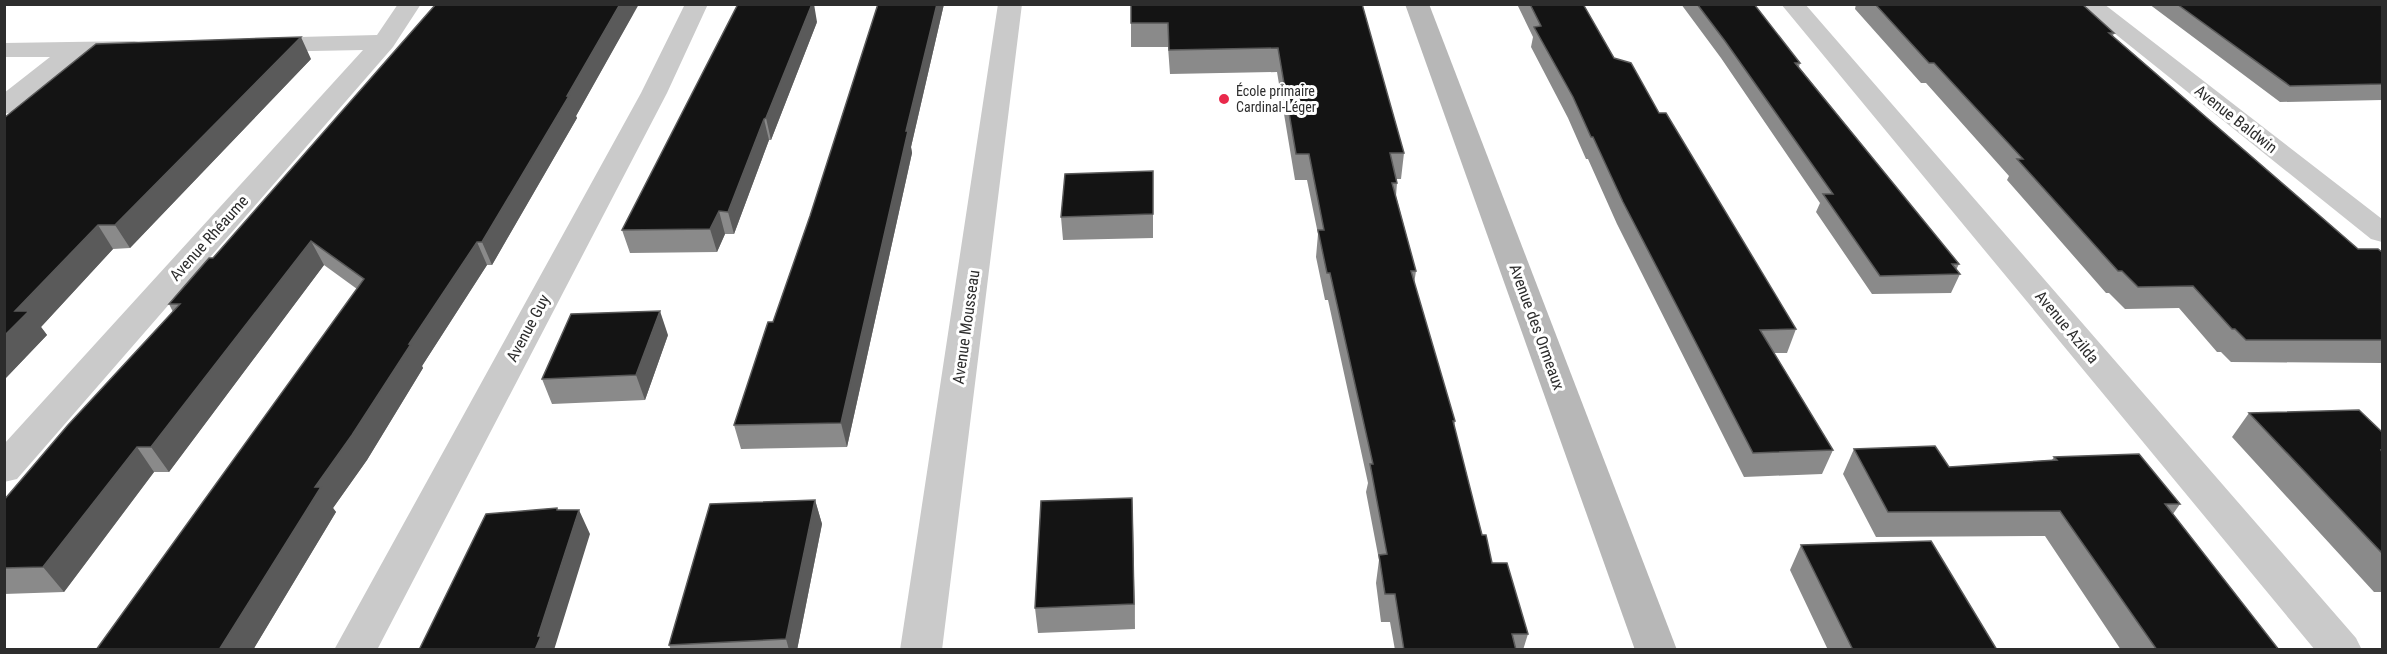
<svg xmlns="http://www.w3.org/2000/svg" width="2387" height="654" font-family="'Roboto Condensed',sans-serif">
  <rect width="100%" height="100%" fill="#fff"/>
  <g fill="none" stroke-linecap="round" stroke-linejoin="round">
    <path fill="#cacaca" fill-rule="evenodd" d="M398,4h23l-28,43 -376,432 -13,3v-38l359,-394 -103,2 -9,-2 -3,-5 3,-5 9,-2 117,-3z
      M685,4h23l-41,89 -290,557h-43l307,-557z
      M998,4h24l-80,646h-42z
      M1781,4h24l551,634 6,12h-47z
      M2078,4h26l278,215v23l-11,-3z
      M134,41l9,2 3,5 -3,5 -62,3 -68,56 -9,2v-21l46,-36h-46v-14z"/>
    <path fill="#b7b7b7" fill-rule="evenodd" d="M1405,4h24l248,646h-42z"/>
  </g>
  <path fill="#8a8a8a" d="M878,4h66l-33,143 1,6 -65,294 -106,2 -7,-24 39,-103 37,-106z
    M1362,4l42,149 -3,26h-5l1,4 -1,13 20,75 -2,13 41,137 -1,5 28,109 10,28 36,71 -5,16h-128l-5,-28h-9l-5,-39 3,-23 -13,-68 2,-9 -40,-183h-3l-9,-43 2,-23 -11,-54h-12l-18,-108 -107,2 -2,-27h-37v-24z
    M1517,4h66l31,54 45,55 137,216 -9,24h-13l59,97 -11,24 -78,3 -127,-253 -29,-65h-2l-18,-41 -37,-71 2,-10z
    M1681,4h73l46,59 -1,4 160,197 -3,6 4,4 -9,19 -79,1 -56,-82 4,-9 -99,-145z
    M1856,4h226l32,29 -1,3 245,213 24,3v111l-151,-1 -10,-10h-4l-38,-44 -54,1 -16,-16h-3l-99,-113 2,-4 -83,-93h-5l-66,-74z
    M2149,4h233v96l-102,2z
    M633,14l-57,102 1,2 -85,147h-5l-65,101 1,2 -56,92 -34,48 3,4 -83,138h-157l261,-361 -33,-24 -155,207h-15l-90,120 -60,2v-94l169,-188 -4,-8 44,-46z
    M817,22l-46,118h-2l-35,94h-9l-8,18 -87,1 -8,-23z
    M311,59l-181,189 -17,1 -72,78 6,8 -43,45v-262z
    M1153,171v67l-90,2 -2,-23z
    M668,335l-23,65 -93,4 -10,-25z
    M2249,413l133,19v160h-8l-142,-155z
    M1854,449l95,18 103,-7 2,-3 126,47 -7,10 106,136h-158l-76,-114 -169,1 -33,-63z
    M1132,498l3,131 -97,4 -3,-25z
    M815,500l7,24 -25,126h-126l-2,-5z
    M1801,545l196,105h-169l-38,-80z"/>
  <path fill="#5a5a5a" d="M620,4h19l-63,112 1,2 -85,147 -10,-23z
    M812,4h2l3,18 -46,118 -5,-22z
    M937,4h7l-33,143 1,6 -65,294 -6,-24 65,-292z
    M301,37l10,22 -181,189 -15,-23z
    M764,119l5,21 -35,94 -6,-22z
    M719,211l6,23 -8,18 -7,-23z
    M98,225l15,24 -72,78 6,8 -43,45v-44l11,-25z
    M311,241l13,24 -155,207 -18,-25z
    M477,242l10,23 -65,101 1,2 -56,92 -34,48 3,4 -83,138h-34l96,-163 94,-143z
    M660,311l8,24 -23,65 -9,-25z
    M137,447l17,25 -90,120 -21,-25z
    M1132,498l1,25 2,106 -1,-25z
    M815,500l7,24 -25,126h-8l-3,-11z
    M579,510l11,24 -36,116h-19l3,-14z"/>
  <path fill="#141414" stroke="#5a5a5a" stroke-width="1.5" d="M436,4h184l-53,92h2l-87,146h-5l-68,102h2l-59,91 -37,52h6l-102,163h-123l268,-371 -53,-38 -160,206h-14l-94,120 -39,1v-68l64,-75 112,-121h-11l40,-46h4z
    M738,4h74l-46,114 -2,1 -36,93 -9,-1 -9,18 -88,1z
    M878,4h59l-31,127h2l-67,292 -107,2 34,-103h5l37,-106z
    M1131,4h231l42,149h-14l7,30h-5l24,88h-5l44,150h-2l29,114h4l6,28h15l21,71h-16l4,16h-112l-9,-56h-10l-6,-39 8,-1 -17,-90h3l-43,-191h-3l-9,-43h6l-15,-76h-13l-18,-106 -109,2 -1,-27h-37z
    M1530,4h53l31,54 17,5 28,50h7l130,216 -36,1 73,120 -80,3 -130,-251 -30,-65h-2l-18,-40 -39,-70 7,-1z
    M1697,4h57l46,59h-5l164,201h-7l8,10 -80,2 -57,-82h10l-108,-153z
    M1875,4h207l32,29h-5l249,216h20l4,3v88h-136l-11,-11h-3l-39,-43 -55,1 -16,-16h-4l-101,-112h6l-89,-96h-5z
    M2177,4h205v80l-92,2z
    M301,37l-186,188h-17l-83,86h14l-25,25v-218l92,-74z
    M1153,171v43l-92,3 4,-43z
    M660,311l-24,64 -94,4 29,-65z
    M2359,410l23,22v18h-1l1,2v101l-133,-140z
    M1935,446l14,21 108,-7 -3,-3 85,-3 41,50h-15l114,146h-122l-97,-139 -172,1 -34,-63z
    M1132,498l2,106 -99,4 6,-107z
    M815,500l-29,139 -117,6 41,-141z
    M557,508v2h22l-41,126h3l-6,14h-116l67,-136z
    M1931,541l66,109h-144l-52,-105z"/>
  <circle fill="#e9294b" stroke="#fff" stroke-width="2" cx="1224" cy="99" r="6"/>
  <g text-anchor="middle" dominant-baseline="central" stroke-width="6" stroke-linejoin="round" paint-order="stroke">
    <g font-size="14" fill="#2d2d2d" stroke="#fff" text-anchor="start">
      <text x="1236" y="91">École primaire<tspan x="1236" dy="16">Cardinal-Léger</tspan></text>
    </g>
    <g font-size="16" fill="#2d2d2d" stroke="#fff">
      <text transform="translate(2236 119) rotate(38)">Avenue Baldwin</text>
      <text transform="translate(209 238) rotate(-48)">Avenue Rhéaume</text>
      <text transform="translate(966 327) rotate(-82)">Avenue Mousseau</text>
      <text transform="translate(1537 327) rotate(70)">Avenue des Ormeaux</text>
      <text transform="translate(2067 327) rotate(50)">Avenue Azilda</text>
      <text transform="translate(528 328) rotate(-62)">Avenue Guy</text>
    </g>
  </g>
  <rect width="2387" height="654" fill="none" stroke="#2d2d2d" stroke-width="12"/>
</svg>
